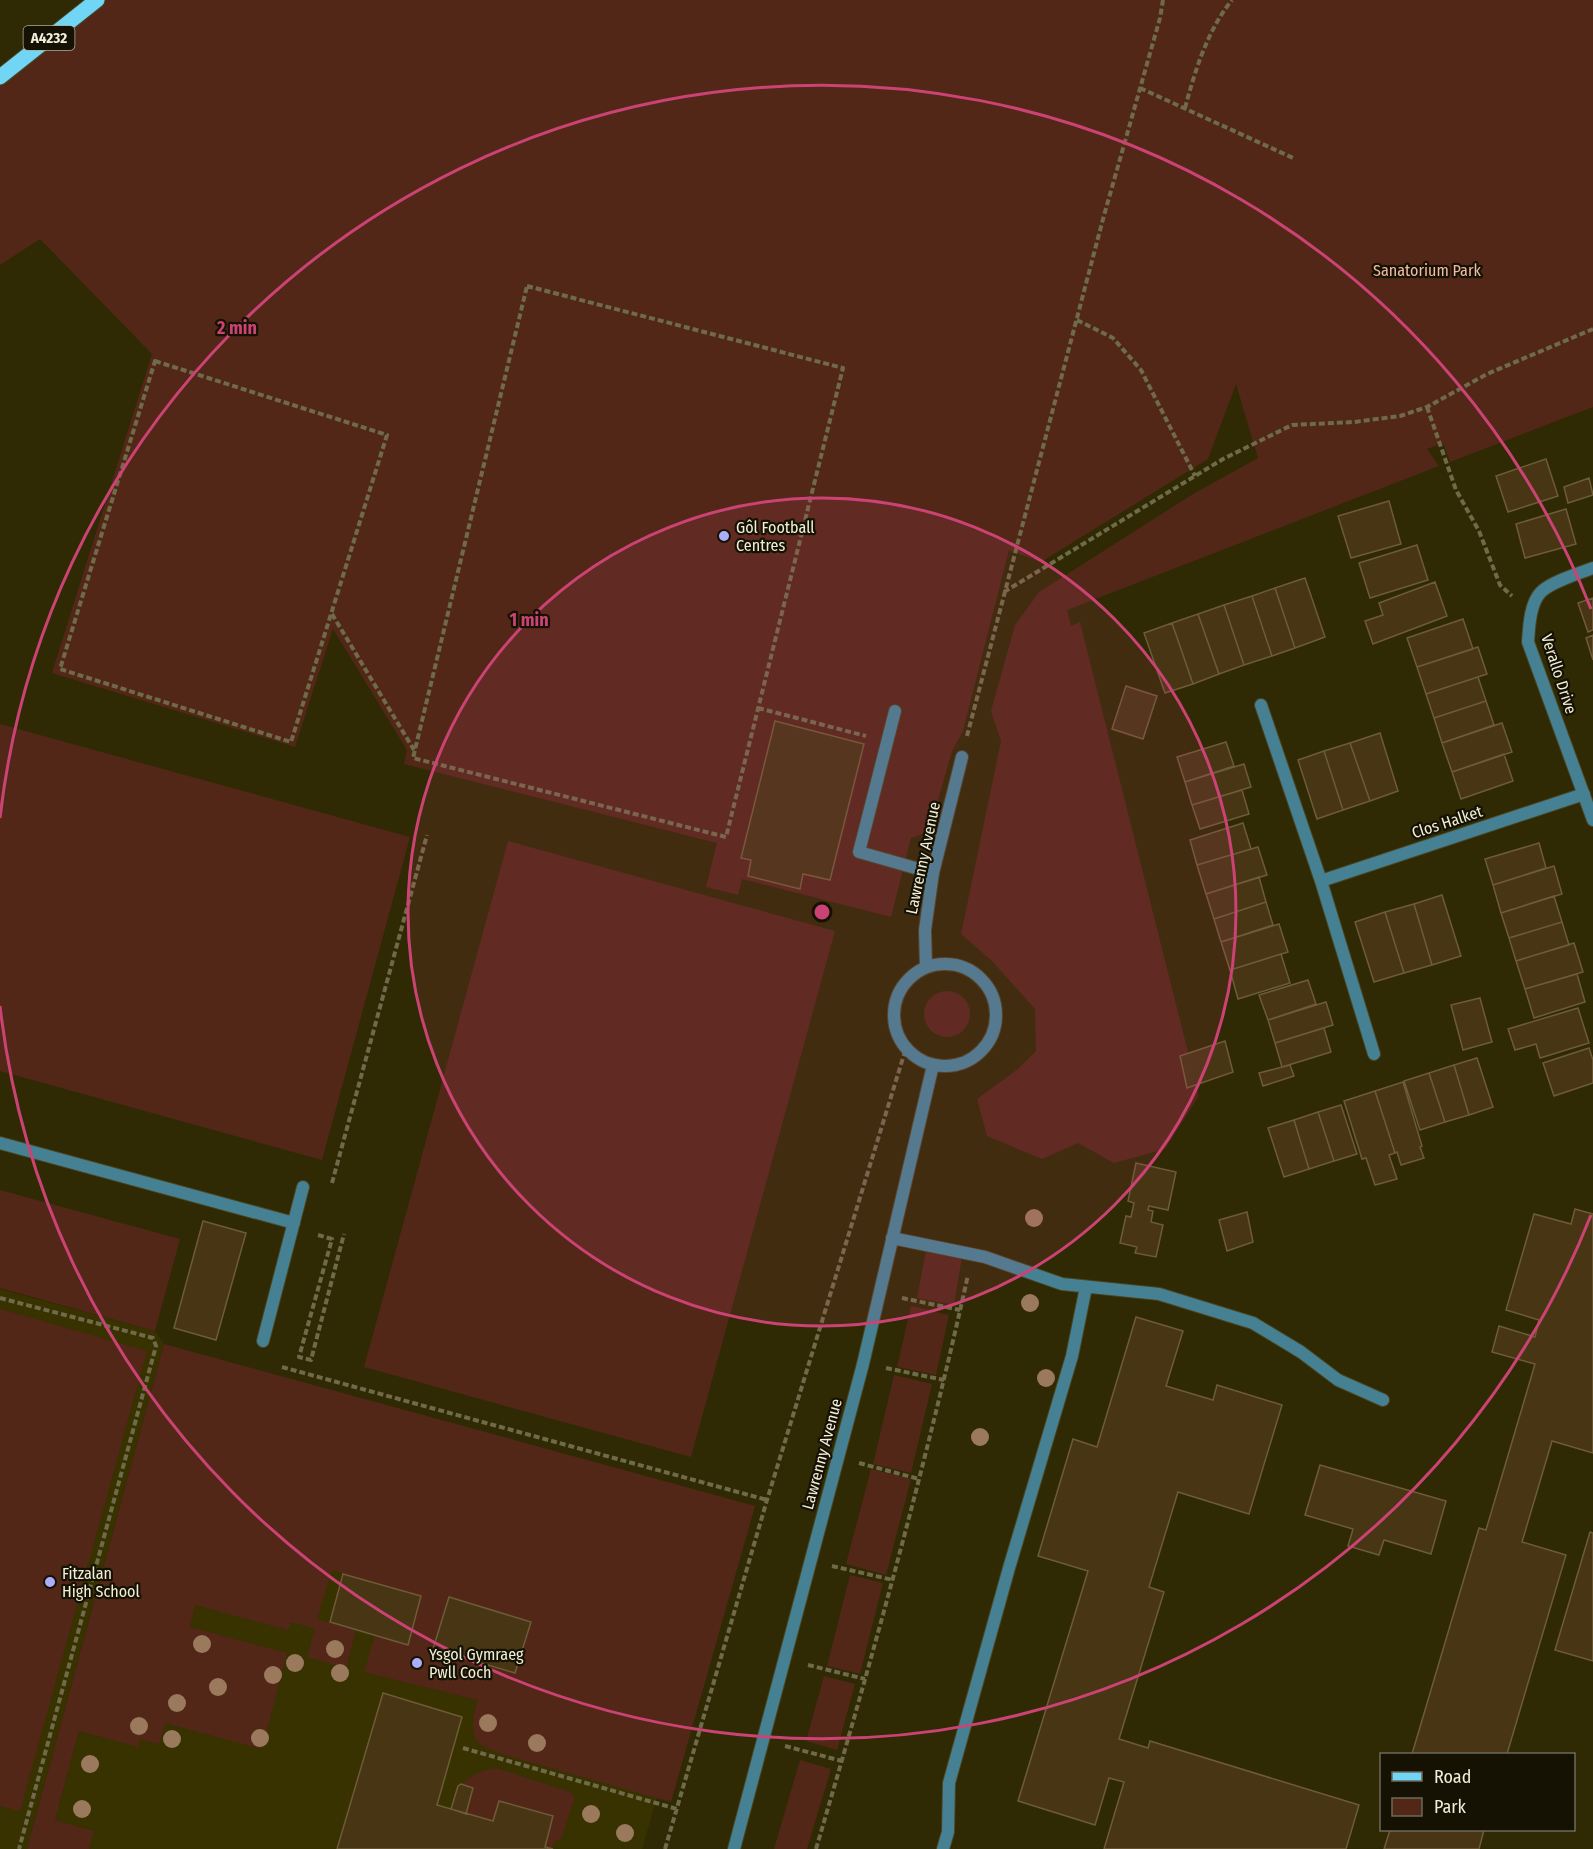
<svg xmlns="http://www.w3.org/2000/svg" width="1593" height="1849" font-family="'Fira Sans Condensed',sans-serif">
  <rect width="100%" height="100%" fill="#2f2a03"/>
  <path fill="#383100" d="M0,1289l155,42 9,13 -137,505h-27z
    M217,1357l440,441 -15,51h-553l4,-18 -38,-11 24,-89 38,10z"/>
  <path fill="#522717" d="M97,0h1496v407l-143,55 -7,-19 -16,6 12,17 -372,144 4,16 9,-4 119,474 -34,53 -51,14 -36,-20 -36,16 -55,-23 -10,-37 41,-30 18,-18 -1,-42 -43,-48 -31,-27 40,-193 -10,-30 24,-86 24,-33 154,-98 65,-36 -22,-74 -28,75 -167,103 -32,-12 -46,181 -11,20 -23,81 -18,6 -20,79 -149,-38 -4,16 -32,-8 11,-44 -313,-79 3,-14 -74,-121 -38,118 -243,-74 100,-319 -112,-115 -40,26v-188z
    M0,724l410,113 -88,323 -322,-89z
    M508,841l327,90 -144,526 -327,-90z
    M924 1014a23 23 0 1 1 46 0a23 23 0 1 1-46 0Z
    M0,1190l180,49 -25,92 -155,-43z
    M926,1250l36,7 -8,48 -37,-7z
    M911,1306l38,9 -13,60 -39,-8z
    M0,1309l147,42 -127,460 -20,-5z
    M164,1344l591,162 -84,296 -163,-46c-9,-3 -19,-6 -27,-11 -13,-9 -7,-33 -3,-45l-114,-28 11,-37 33,9 13,-48 -89,-26 -15,49 39,11 -10,38 -39,-11 8,-28 -24,-7 -3,8 -93,-25 -5,22 97,26 -25,96 -97,-26 -6,21 -19,-5 -2,8 -59,-16 -24,89 39,11 -5,18h-62z
    M894,1375l38,9 -21,89 -38,-9z
    M871,1469l40,10 -25,96 -40,-11z
    M850,1575l33,8 -23,91 -33,-8z
    M824,1676l31,8 -18,66 -31,-9z
    M800,1760l31,9 -24,80h-33z
    M496,1768l75,24 4,5 -14,42 -7,3 -2,7 -7,-2 8,-31 -54,-15 -6,20 -27,-7 7,-26 -12,-4c12,-9 20,-14 35,-16z"/>
  <path fill="#473514" stroke="#6e5b38" stroke-width="1.5" d="M1546,459l12,37 -50,16 -12,-36z
    M1589,478l4,17 -25,8 -4,-16z
    M1389,501l12,43 -50,14 -13,-42z
    M1566,509l10,35 -51,14 -9,-34z
    M1417,545l11,35 -58,18 -11,-35z
    M1305,578l20,59 -30,11 -20,-60z
    M1435,582l12,34 -74,28 -8,-23 18,-6 -4,-12z
    M1275,588l20,60 -23,8 -20,-60z
    M1252,596l20,60 -28,9 -20,-60z
    M1593,598v32l-5,2 -10,-29z
    M1224,605l20,60 -25,9 -21,-60z
    M1198,614l21,60 -26,10 -21,-61z
    M1463,619l10,30 -56,18 -10,-29z
    M1172,623l21,61 -28,9 -21,-60z
    M1593,635v25l-7,-22z
    M1478,647l9,27 -61,20 -9,-27z
    M1478,677l8,24 -52,17 -8,-24z
    M1126,686l31,10 -14,43 -31,-10z
    M1486,701l8,24 -52,18 -8,-25z
    M775,721l89,23 -34,136 -27,-6 -3,15 -52,-13 3,-16 -10,-2z
    M1502,723l10,29 -60,20 -10,-29z
    M1380,733l18,58 -28,10 -20,-58z
    M1226,742l8,24 -49,16 -8,-25z
    M1350,743l20,58 -27,9 -19,-59z
    M1324,751l19,59 -26,9 -19,-59z
    M1504,754l9,27 -52,18 -9,-27z
    M1244,764l7,23 -59,18 -7,-23z
    M1242,790l7,24 -49,15 -8,-24z
    M1243,823l8,26 -54,16 -7,-25z
    M1539,843l7,25 -53,17 -8,-26z
    M1258,847l9,28 -61,19 -9,-29z
    M1554,866l8,28 -61,19 -8,-28z
    M1259,877l7,25 -52,17 -8,-25z
    M1442,895l19,61 -29,9 -18,-61z
    M1554,896l8,26 -53,16 -8,-25z
    M1266,902l7,23 -52,17 -7,-23z
    M1414,904l18,61 -28,8 -19,-61z
    M1385,912l19,61 -30,9 -19,-60z
    M1562,922l7,23 -53,16 -7,-23z
    M1279,924l9,28 -58,18 -9,-28z
    M1574,943l9,29 -58,17 -9,-28z
    M1281,954l9,29 -52,16 -8,-29z
    M1577,974l8,28 -51,16 -9,-29z
    M1308,980l8,24 -48,16 -9,-25z
    M1480,998l12,44 -29,8 -12,-45z
    M1326,1002l7,23 -58,18 -7,-23z
    M1578,1008l11,35 -49,15 -4,-14 -21,6 -7,-21z
    M1324,1028l7,24 -49,15 -7,-24z
    M1225,1041l8,31 -46,16 -7,-32z
    M1589,1048l4,12v23l-39,13 -11,-33z
    M1477,1058l16,49 -24,8 -15,-50z
    M1290,1065l4,11 -31,10 -4,-13z
    M1454,1065l15,50 -24,7 -16,-49z
    M1429,1073l16,49 -25,8 -16,-49z
    M1403,1082l19,64 -2,1 4,11 -23,7 -4,-13 -2,1 -20,-62z
    M1375,1091l20,62 -6,2 8,24 -22,6 -9,-27 -4,1 -18,-58z
    M1341,1105l16,49 -23,7 -16,-49z
    M1318,1112l16,49 -25,8 -15,-49z
    M1294,1120l15,49 -25,8 -16,-49z
    M1136,1163l40,9 -8,38 -19,-4 -1,4 5,1 -2,11 12,3 -7,32 -21,-4 2,-6 -17,-4 6,-27 5,1 3,-14 -6,-2z
    M1575,1209l18,5v239l-41,-12 -30,101 44,13 -59,199h-95l67,-226 7,2 49,-166 -43,-12 7,-26 36,11 4,-17 -33,-10 28,-96 37,10z
    M1247,1212l6,30 -26,9 -8,-31z
    M203,1221l43,12 -30,107 -42,-12z
    M1136,1317l47,14 -17,55 47,14 4,-15 65,20 -33,109 -71,-22 -29,95 15,5 -45,147 29,9 2,-7 209,64 -13,44h-242l20,-67 -15,-4 -14,47 -77,-24 70,-230 -50,-15 35,-117 24,8z
    M1320,1465l126,36 -15,53 -47,-14 -5,15 -31,-9 5,-17 -48,-14z
    M1590,1532l3,1v128l-38,-11z
    M343,1574l78,22 -13,49 -78,-23z
    M449,1597l82,25 -16,51 -82,-24z
    M383,1693l79,24 -25,88 56,16 6,-20 54,15 -8,31 8,2h-216z
    M461,1784l12,4 -7,26 -15,-5 7,-23z
    M1390,1830h94l-5,19h-95z"/>
  <g fill="none" stroke-linecap="round" stroke-linejoin="round">
    <defs>
      <path id="lane" d="M895,711l-36,141 74,21
        M0,1143l294,80
        M892,1238l93,19 77,27 97,10 94,29 48,29 37,28 45,20
        M263,1341l40,-154
        M943,1849l5,-17 1,-49 60,-215 63,-212 14,-69"/>
      <path id="street" d="M1593,568c-14,5 -42,14 -52,24 -11,11 -12,35 -13,50l65,178
        M1261,705l60,176 53,173
        M1321,881l263,-87
        M894 1015a51 51 0 1 1 102 0a51 51 0 1 1-102 0Z
        M926,967l-1,-37 8,-57 29,-116
        M734,1849l129,-485 70,-299"/>
      <path id="primary" d="M0,77l97,-77"/>
    </defs>
    <use href="#lane" stroke="#4a4521" stroke-width="14"/>
    <use href="#street" stroke="#4a4521" stroke-width="14"/>
    <use href="#primary" stroke="#4a4521" stroke-width="17"/>
    <path stroke="#6f6b4a" stroke-width="4" stroke-dasharray="6 3" stroke-linecap="butt" d="M1140,88l153,70
      M1185,108c10,-37 22,-77 47,-108
      M527,286l316,82 -117,469 -313,-79z
      M1077,320l36,18 28,32 54,106
      M155,361l232,74 -96,307 -231,-73z
      M1427,407l29,83 23,41 21,54 12,11
      M1004,592l219,-133 69,-34 62,-3 46,-6 27,-9 60,-33 106,-45
      M332,614l82,136
      M758,708l108,28
      M967,736l136,-517 57,-201 3,-18
      M332,1183l95,-348
      M318,1235l14,4 -33,118 12,3 33,-126
      M0,1298l153,40 3,8 -137,503
      M902,1298l58,12
      M282,1367l485,133
      M886,1368l58,12
      M859,1463l60,16
      M832,1566l61,14
      M808,1665l57,14
      M785,1746l57,15
      M463,1748l214,61
      M665,1849l102,-349 139,-452
      M816,1849c56,-190 109,-380 152,-574"/>
    <use href="#lane" stroke="#458193" stroke-width="12"/>
    <use href="#street" stroke="#458193" stroke-width="12"/>
    <use href="#primary" stroke="#71d5f5" stroke-width="15"/>
  </g>
  <g fill="#9b795c">
    <circle cx="1034" cy="1218" r="9"/>
    <circle cx="1030" cy="1303" r="9"/>
    <circle cx="1046" cy="1378" r="9"/>
    <circle cx="980" cy="1437" r="9"/>
    <circle cx="202" cy="1644" r="9"/>
    <circle cx="335" cy="1649" r="9"/>
    <circle cx="295" cy="1663" r="9"/>
    <circle cx="340" cy="1673" r="9"/>
    <circle cx="273" cy="1675" r="9"/>
    <circle cx="218" cy="1687" r="9"/>
    <circle cx="177" cy="1703" r="9"/>
    <circle cx="488" cy="1723" r="9"/>
    <circle cx="139" cy="1726" r="9"/>
    <circle cx="260" cy="1738" r="9"/>
    <circle cx="172" cy="1739" r="9"/>
    <circle cx="537" cy="1743" r="9"/>
    <circle cx="90" cy="1764" r="9"/>
    <circle cx="82" cy="1809" r="9"/>
    <circle cx="591" cy="1814" r="9"/>
    <circle cx="625" cy="1833" r="9"/>
  </g>
  <circle cx="822" cy="912" r="414" fill="#cb4374" fill-opacity=".12"/>
  <g fill="none" stroke="#cb4374" stroke-width="3">
    <circle cx="822" cy="912" r="414"/>
    <path d="M1591 1215A827 827 0 0 1 0 1006M0 818A827 827 0 0 1 1591 609"/>
  </g>
  <g fill="#abaffb" stroke="#151204" stroke-width="2">
    <circle cx="724" cy="536" r="6"/>
    <circle cx="50" cy="1582" r="6"/>
    <circle cx="417" cy="1663" r="6"/>
  </g>
  <g text-anchor="middle" dominant-baseline="central" stroke-width="4.5" stroke-linejoin="round" paint-order="stroke">
    <rect fill="#151204" stroke="#afac99" stroke-width="1.5" x="23.5" y="26" width="51" height="24" rx="4.5"/>
    <g font-size="15" font-weight="bold" fill="#f1eed9">
      <text x="49" y="38">A4232</text>
    </g>
    <g font-size="16" fill="#f4baa5" stroke="#151204">
      <text x="1427" y="270">Sanatorium Park</text>
    </g>
    <g font-size="16" fill="#f1eed9" stroke="#151204" text-anchor="start">
      <text x="736" y="527">Gôl Football<tspan x="736" dy="18">Centres</tspan></text>
      <text x="62" y="1573">Fitzalan<tspan x="62" dy="18">High School</tspan></text>
      <text x="429" y="1654">Ysgol Gymraeg<tspan x="429" dy="18">Pwll Coch</tspan></text>
    </g>
    <g font-size="16" fill="#f1eed9" stroke="#151204">
      <text transform="translate(1559 674) rotate(72)">Verallo Drive</text>
      <text transform="translate(1447 822) rotate(-18)">Clos Halket</text>
      <text transform="translate(923 858) rotate(-78)">Lawrenny Avenue</text>
      <text transform="translate(822 1454) rotate(-75)">Lawrenny Avenue</text>
    </g>
  </g>
  <circle cx="822" cy="912" r="9" fill="#cb4374" stroke="#151204" stroke-width="3"/>
  <g font-size="18" text-anchor="middle" font-weight="bold" fill="#cb4374" stroke="#151204" stroke-width="4.5" stroke-linejoin="round" paint-order="stroke">
    <text x="237" y="334">2 min</text>
    <text x="529" y="626">1 min</text>
  </g>
  <rect x="1380" y="1753" width="195" height="78" fill="#151204" stroke="#6d6a59" stroke-width="1.5"/>
  <rect x="1392" y="1772" width="30" height="9" fill="#71d5f5" stroke="#6d6a59" stroke-width="1.5"/>
  <text x="1434" y="1783" font-size="18" fill="#f1eed9">Road</text>
  <rect x="1392" y="1798" width="30" height="18" fill="#522717" stroke="#6d6a59" stroke-width="1.5"/>
  <text x="1434" y="1813" font-size="18" fill="#f1eed9">Park</text>
</svg>
